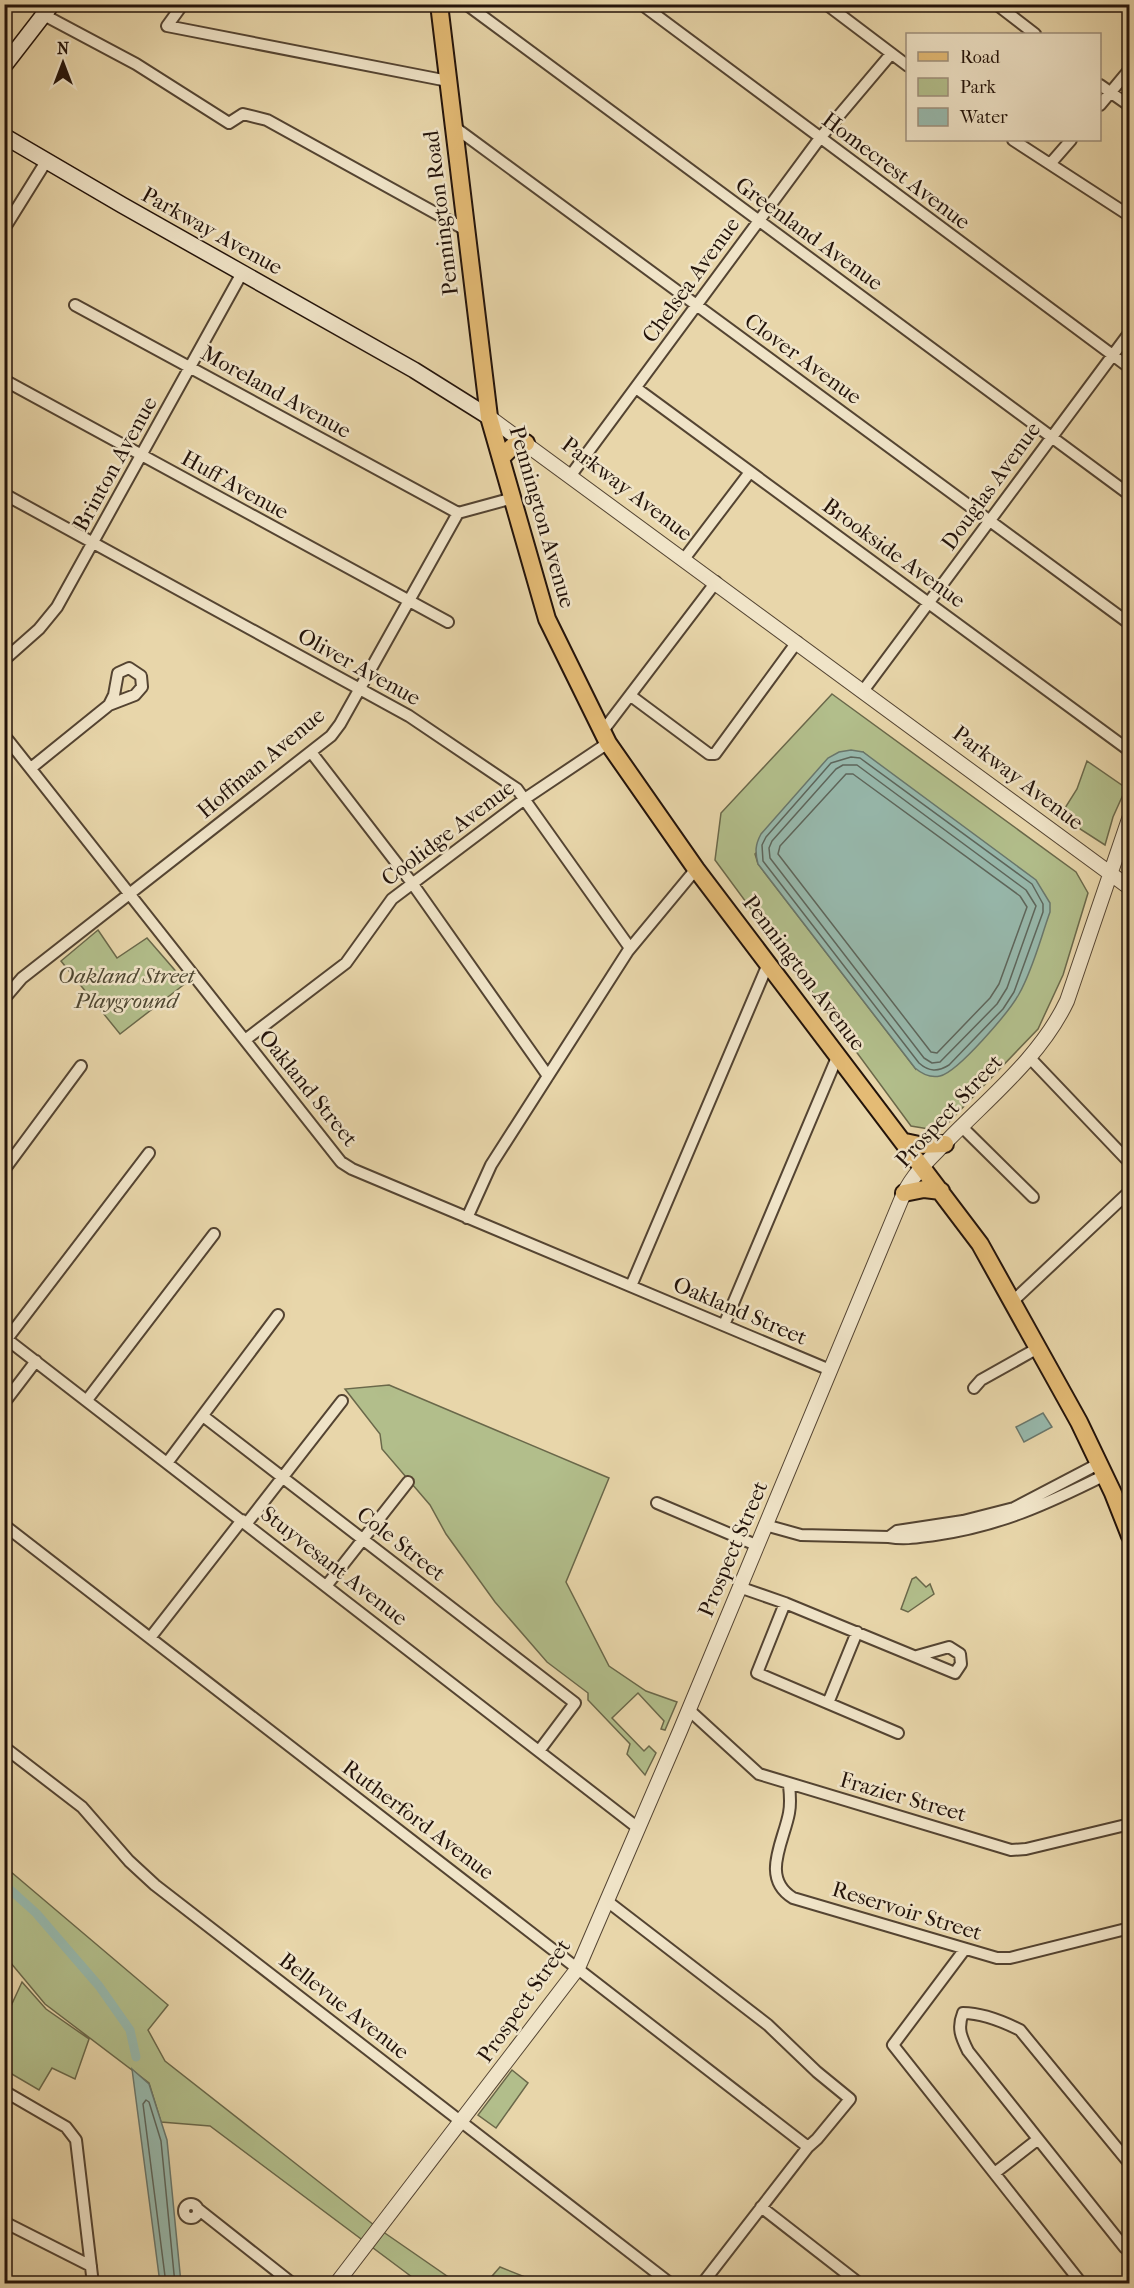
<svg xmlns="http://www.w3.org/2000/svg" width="1134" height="2288" font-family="'IM FELL French Canon',serif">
  <rect width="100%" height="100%" fill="#e8d6aa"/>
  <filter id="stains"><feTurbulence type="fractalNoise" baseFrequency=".00333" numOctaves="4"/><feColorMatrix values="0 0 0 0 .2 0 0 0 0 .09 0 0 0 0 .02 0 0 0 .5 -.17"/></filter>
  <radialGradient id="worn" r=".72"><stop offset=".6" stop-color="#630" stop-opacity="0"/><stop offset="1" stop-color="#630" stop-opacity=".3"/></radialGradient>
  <path fill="#b2be8b" stroke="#6a684a" stroke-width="1.5" fill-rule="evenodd" d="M832,694l244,178 12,21 -25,82 -25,54 -94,98 -9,3 -24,-4 -196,-266 6,-47zM863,752l7,6 45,310 -157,-204 -3,-10z
    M1087,761l39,27 -13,29 -8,28 -45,-29 17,-27z
    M98,930l19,28 30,-20 39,45 -66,51 -59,-73z
    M389,1385l220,93 -43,104 43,84 37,25 31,11 -12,28 -4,-1 3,-8 -26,-28 -26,25 32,33 5,-5 7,7 -11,22 -18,-21 3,-10 -42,-44v-7l-41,-31 -52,-60 -49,-68 -16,-29 -48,-56 -2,-15 -35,-45z
    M916,1577l10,10 4,-3 4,10 -26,18 -7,-3 11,-30z
    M4,1866l164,139 -20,25 17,31 214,168 78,54h-37l-210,-157 -49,-4 -12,-39 -104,-79 -40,-48z
    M22,1982l24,27 43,30 -14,40 -23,-11 -13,22 -34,-20v-51z
    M512,2070l16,13 -32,45 -18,-13z
    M500,2267l40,16h1h-55z"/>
  <path fill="#97b9ad" stroke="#69776c" stroke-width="1.5" d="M851,750l12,2 173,128 14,23v9c-10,28 -17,57 -31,82 -10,18 -61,78 -79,82 -9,2 -18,-2 -25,-8l-157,-204c-3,-12 -3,-19 3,-30l67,-76 11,-6z
    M1043,1413l9,14 -28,15 -8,-15z
    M132,2069l17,15 18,56 14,143h-21z"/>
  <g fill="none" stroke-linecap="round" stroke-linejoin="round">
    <path stroke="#5d665c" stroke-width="1.5" d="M851,757l9,1 172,126 11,20v8l-29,80 -11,17 -54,56c-11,7 -20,7 -30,-2l-156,-202 -1,-16 4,-8 65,-74z
      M843,765h14l169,125 10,16 -29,82 -10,16 -57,58 -8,1 -8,-5 -154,-200 -1,-10 3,-7 64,-72z
      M846,774h7l167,122 7,11 -28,77 -9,14 -53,55 -6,-1 -153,-198 2,-8z
      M166,2284l-23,-180 3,-4 3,2 12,39 14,143"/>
    <path stroke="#97b9ad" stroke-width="9" d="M4,1884l32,29 63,73 31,44 6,27"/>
    <defs>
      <path id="minor" d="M183,4l-16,22 281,55
        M466,4l664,491
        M641,4l489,364
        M826,4l82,62
        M996,4l39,30
        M44,15l92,49 93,59 14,-9 24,6 199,110
        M1100,85l30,21
        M1100,105l30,-36
        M453,126l677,498
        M1013,140l117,76
        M1050,164l21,-24
        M4,229l43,-69
        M75,305l383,208
        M4,380l444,242
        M636,388l494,363
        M571,475l249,-337 71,-84
        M4,494l405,222 108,73 113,159
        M684,559l66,-87
        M4,660l35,-31 18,-22 185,-334
        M129,668l12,8 1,11 -7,8 -26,10 5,-10 4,-22z
        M863,691l267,-359
        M631,696l78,58h6l82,-112
        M602,732l114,-150
        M4,735l337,427 11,7 478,201
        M311,752l101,131 136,193
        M31,768l78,-63
        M4,999l18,-21 309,-242 9,-12 118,-211 55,-15
        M245,1040l101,-77 46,-64 134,-101 82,-55
        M1029,1057l101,106
        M962,1127l71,70
        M4,1170l77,-104
        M467,1218l24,-53 137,-214 68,-82
        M631,1286l137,-322
        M1013,1301l117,-110
        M724,1325l114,-270
        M4,1337l634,491
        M7,1339l142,-186
        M974,1388l7,-8 57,-32
        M87,1400l127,-166
        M4,1403l32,-42
        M203,1416l372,287 -36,48
        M167,1463l111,-148
        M1100,1463l-86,45 -51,13 -66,10 -8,6c16,3 30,0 46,-2 64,-9 112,-31 170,-60
        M657,1503l99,42
        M247,1523l95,-122
        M4,1525l804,622
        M765,1525l36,10 88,2
        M327,1585l81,-103
        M739,1587l46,16 170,70 6,-9 -1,-10 -11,-7 -32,9
        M785,1603l-28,70 141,60
        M150,1638l92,-118
        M828,1703l29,-71
        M689,1710l70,64 252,76 15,-1 104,-25
        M4,1747l78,60 47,54 26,24 516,399
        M789,1785c1,9 2,18 0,28 -5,28 -29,65 4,85l204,60h13l120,-30
        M607,1901l161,124 49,47 33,27 -33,40 -9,8 -106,137
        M965,1949l-72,96 189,239
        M4,2091l62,36 10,13 17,144
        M996,2172l41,-32
        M184 2211a7 7 0 1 1 14 0a7 7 0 1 1-14 0Z
        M761,2207l99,77
        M198,2209l95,75
        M4,2222l87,44
        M1125,2248l-157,-197c-7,-14 -11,-23 -5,-38 20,0 39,8 57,17l110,134"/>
      <path id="tertiary" d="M489,417l641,471
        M336,2284l242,-316 102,-237 224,-538c11,-22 28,-36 44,-53 42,-43 93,-84 119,-139l63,-185"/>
      <path id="secondary" d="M4,66l48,-62
        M4,136l118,69 292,165 75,47"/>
      <path id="primary" d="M439,4l50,413 58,202 61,124 88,126 284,375 99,178 34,71 17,43
        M501,458l11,-11 14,-4
        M905,1142l14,3 26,-1
        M904,1193l20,-4 17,2"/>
    </defs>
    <use href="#minor" stroke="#544432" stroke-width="14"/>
    <use href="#tertiary" stroke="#544432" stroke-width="16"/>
    <use href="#secondary" stroke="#23130a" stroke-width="18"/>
    <use href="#primary" stroke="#23130a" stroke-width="20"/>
    <use href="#minor" stroke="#f0e4c8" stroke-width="10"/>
    <use href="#tertiary" stroke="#f0e4c8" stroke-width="14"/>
    <use href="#secondary" stroke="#f0e4c8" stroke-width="15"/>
    <use href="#primary" stroke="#e4bb75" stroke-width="16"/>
  </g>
  <g text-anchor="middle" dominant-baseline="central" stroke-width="5" stroke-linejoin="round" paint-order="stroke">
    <g font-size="22" fill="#23130a" stroke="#f0e4c8">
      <text transform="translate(896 171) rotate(37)">Homecrest Avenue</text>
      <text transform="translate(441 213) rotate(-97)">Pennington Road</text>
      <text transform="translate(212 231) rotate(29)">Parkway Avenue</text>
      <text transform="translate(809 234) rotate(36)">Greenland Avenue</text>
      <text transform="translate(691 280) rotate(-54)">Chelsea Avenue</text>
      <text transform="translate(803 359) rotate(36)">Clover Avenue</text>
      <text transform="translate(276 392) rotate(29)">Moreland Avenue</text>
      <text transform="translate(115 464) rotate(-61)">Brinton Avenue</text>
      <text transform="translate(235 485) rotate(29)">Huff Avenue</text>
      <text transform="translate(991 486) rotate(-54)">Douglas Avenue</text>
      <text transform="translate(627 489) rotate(37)">Parkway Avenue</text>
      <text transform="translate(542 517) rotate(74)">Pennington Avenue</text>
      <text transform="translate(894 553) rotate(36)">Brookside Avenue</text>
      <text transform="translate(359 667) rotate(29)">Oliver Avenue</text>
      <text transform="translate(261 763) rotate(-40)">Hoffman Avenue</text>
      <text transform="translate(1018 778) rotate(37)">Parkway Avenue</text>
      <text transform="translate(448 833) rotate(-37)">Coolidge Avenue</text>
      <text transform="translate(804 973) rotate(53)">Pennington Avenue</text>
      <text transform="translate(308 1088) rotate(51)">Oakland Street</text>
      <text transform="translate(949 1111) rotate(-47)">Prospect Street</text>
      <text transform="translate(740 1311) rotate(23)">Oakland Street</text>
      <text transform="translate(401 1544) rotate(38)">Cole Street</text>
      <text transform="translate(733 1549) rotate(-67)">Prospect Street</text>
      <text transform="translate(334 1566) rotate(38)">Stuyvesant Avenue</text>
      <text transform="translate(903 1797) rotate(16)">Frazier Street</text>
      <text transform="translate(418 1820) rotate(37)">Rutherford Avenue</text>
      <text transform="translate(907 1911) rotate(17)">Reservoir Street</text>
      <text transform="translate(524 2001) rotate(-55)">Prospect Street</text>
      <text transform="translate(344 2006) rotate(38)">Bellevue Avenue</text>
    </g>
    <g font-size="22" font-style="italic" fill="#4e4631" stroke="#f0e4c8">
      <text x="126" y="976">Oakland Street<tspan x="126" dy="25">Playground</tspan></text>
    </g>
  </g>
  <rect width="1134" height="2288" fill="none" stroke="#e8d6aa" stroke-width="24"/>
  <rect x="6" y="6" width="1122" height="2276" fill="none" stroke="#23130a" stroke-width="3"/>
  <rect x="12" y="12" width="1110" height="2264" fill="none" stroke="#23130a" stroke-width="1.5"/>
  <rect x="906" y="33" width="195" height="108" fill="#f0e4c8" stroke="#9e907c" stroke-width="1.5"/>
  <rect x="918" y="52" width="30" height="9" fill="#e4bb75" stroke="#9e907c" stroke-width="1.5"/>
  <text x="960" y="63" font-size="18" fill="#23130a">Road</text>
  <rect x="918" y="78" width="30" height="18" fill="#b2be8b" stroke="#9e907c" stroke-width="1.5"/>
  <text x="960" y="93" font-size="18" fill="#23130a">Park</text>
  <rect x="918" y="108" width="30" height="18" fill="#97b9ad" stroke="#9e907c" stroke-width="1.5"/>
  <text x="960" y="123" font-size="18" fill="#23130a">Water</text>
  <g transform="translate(63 63)" stroke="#f0e4c8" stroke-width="4.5" paint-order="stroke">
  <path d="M0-4.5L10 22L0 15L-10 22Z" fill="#23130a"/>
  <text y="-9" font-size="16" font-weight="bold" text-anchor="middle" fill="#23130a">N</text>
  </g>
  <rect width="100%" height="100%" filter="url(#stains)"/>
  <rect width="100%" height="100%" fill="url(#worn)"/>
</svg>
